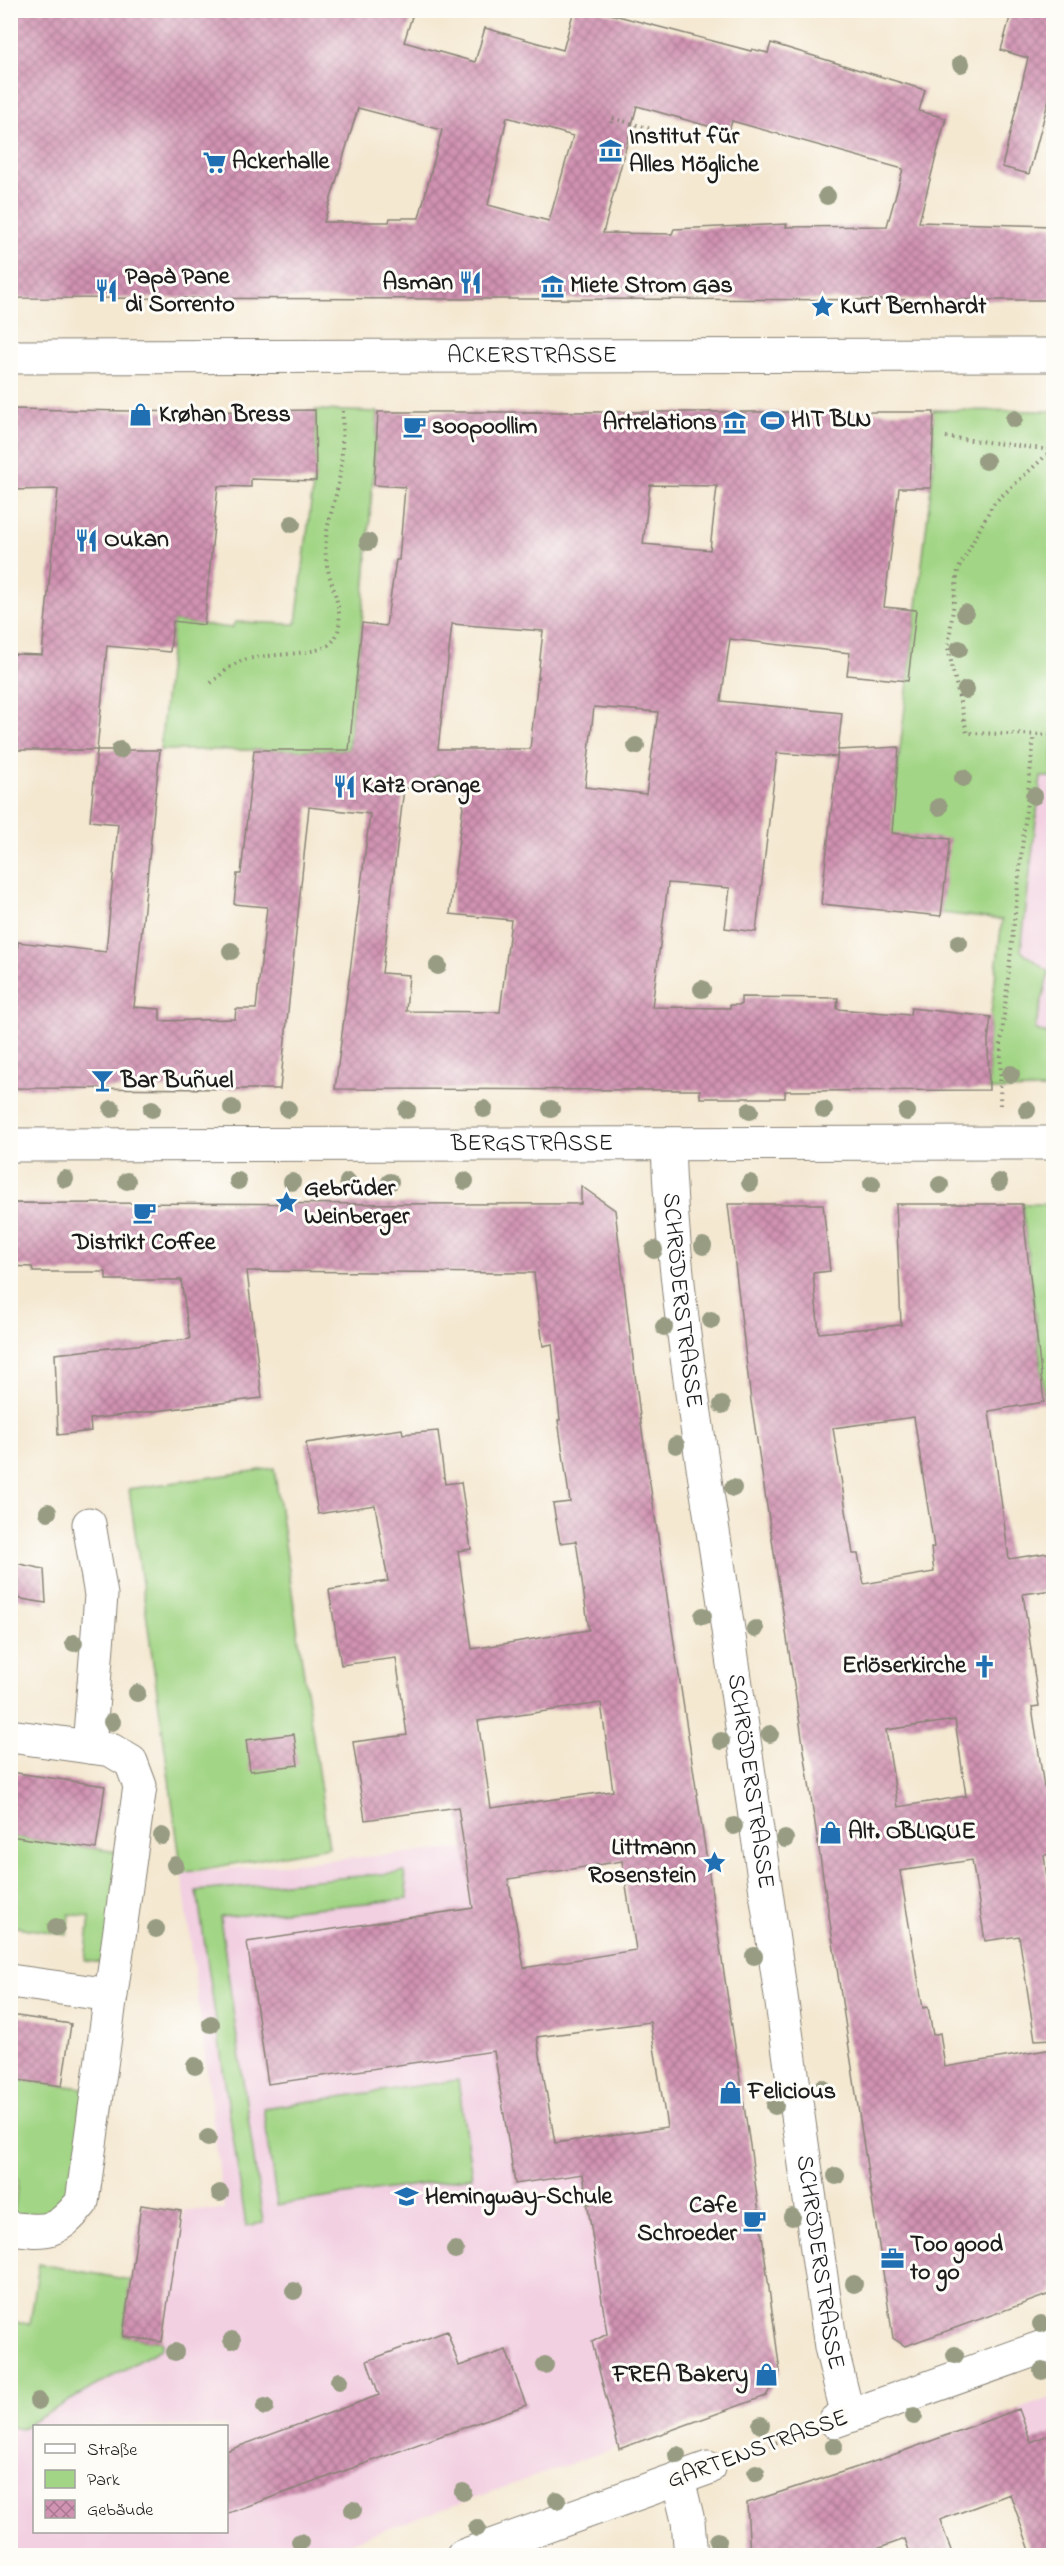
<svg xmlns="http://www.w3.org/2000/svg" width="1064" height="2566" font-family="'Indie Flower',sans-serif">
  <defs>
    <pattern id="building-cross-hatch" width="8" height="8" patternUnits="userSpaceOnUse" patternTransform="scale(1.5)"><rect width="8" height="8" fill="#d193b2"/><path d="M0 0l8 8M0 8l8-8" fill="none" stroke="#a97790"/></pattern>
  </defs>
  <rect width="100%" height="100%" fill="#fdfcf7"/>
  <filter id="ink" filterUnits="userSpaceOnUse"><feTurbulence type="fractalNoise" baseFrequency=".0167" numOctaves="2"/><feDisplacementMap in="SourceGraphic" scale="12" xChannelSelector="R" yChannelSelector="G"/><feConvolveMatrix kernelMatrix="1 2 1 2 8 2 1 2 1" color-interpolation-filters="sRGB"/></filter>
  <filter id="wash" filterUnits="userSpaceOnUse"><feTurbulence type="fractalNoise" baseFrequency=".008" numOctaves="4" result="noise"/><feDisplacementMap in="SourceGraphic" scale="24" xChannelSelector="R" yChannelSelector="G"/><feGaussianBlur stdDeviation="1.35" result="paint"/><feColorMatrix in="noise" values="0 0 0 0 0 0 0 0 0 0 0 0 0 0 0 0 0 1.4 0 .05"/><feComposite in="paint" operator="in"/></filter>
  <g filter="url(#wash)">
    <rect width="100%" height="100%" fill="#f4e8d1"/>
    <path fill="#f2cfe1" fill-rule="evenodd" d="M1041,777h12v290l-42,-24z
      M465,1848l50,336 73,-12 23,159 -16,7 25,108 -305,109 -304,1v-129l9,2 142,-81 22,-138h40l-42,-337zM34,2426h192v106h-192z
      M1053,2397v107l-34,-95z"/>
    <path fill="#a2d585" stroke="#5f7850" stroke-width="1.5" d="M315,410l63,2 -16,211 -14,127h-188l13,-129 59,7 3,-6 61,2 19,-155z
      M933,410l120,1v366h-12l-20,174 28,21 -14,57 18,8v52l-64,1 -1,-50 14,-120 -61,-7 -51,-80 44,-370z
      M1022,1204h31v263z
      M274,1468l55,379 -147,26 -53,-384z
      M10,1836l121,18 -16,110 -30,-3 5,-44 -21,-3 -2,21 -56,-9z
      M404,1872l4,27 -188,18 43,306 -17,3 -49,-335z
      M11,2079l87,11 -16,112 -70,26 6,-49 -7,-1z
      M458,2080l14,97 -195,28 -14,-97z
      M39,2264l92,16 -8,56 39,6v6l-142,81 -9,-2v-105l19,2z"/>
    <g id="blocks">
      <path fill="url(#building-cross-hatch)" fill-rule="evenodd" d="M10,10h404l-10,32 71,20 10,-34 78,22 11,-40h21l156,41 1,-2 16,4 3,-10 154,47 -6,21 27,7 -27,104 134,4v74l-1043,-2zM637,106l92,26 3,-11 171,48 -16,57 -101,1 1,-3 -113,5 -2,5 -69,-1zM358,108l84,22 -23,88h-29l-1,4h-65zM507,117l66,19 -24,85 -61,-16z
        M1012,10h41v74l-24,90 -27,-7 26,-109 -27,-8z
        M10,409l179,3 126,-2 1,71 -65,-2v8l-33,-1 -14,139 -31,-4 -3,31 -63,-6 -10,104h-87v-96l32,1 16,-166 -48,1z
        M378,412h556l-3,76h-32l-15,119 32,3 -8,71 -61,-6 3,-22 -120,-14 -9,62 121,12 -5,44 -60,-4 -21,179 -31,-4 5,-40 -62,-5 -16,124 78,1v-3h11v-8l97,1 -1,11 73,6 1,-7 80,9 -3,23 1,50 -204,1v7h-85v-8l-365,-1 35,-275 -61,-7 -29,282 -270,-1v-92h3l5,-54 88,10 12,-128 -28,-3 7,-71h63l-26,257 26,2v12l75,-2 1,-10h20l11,-102 -33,-3 3,-30h4l13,-124h95l13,-127 24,3 10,-66h3l6,-73 -31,-2zM650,485l67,1 -7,64 -67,-6zM452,624l91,7 -13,118h-92zM594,707l64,5 -12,82 -61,-7zM404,788l61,1 -15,125 61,6 -11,92 -94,-1 3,-36 -27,-2z
        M899,747l-7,86 58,6 -9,77 -120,-12 17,-154z
        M581,1186l34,24 26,214 110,728 29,220 -14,24 -147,53 -27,-107 15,-8 -24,-160 -68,10 -21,-133 -226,33 -21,-142 226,-34 -15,-101 -93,13 -12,-78 54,-7 -11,-77 -55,7 -12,-75 59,-9 -13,-76 -57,9 -12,-71 96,-14 1,5 35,-3 7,53 16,-2 10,67 -13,2 14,98 117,-19 -13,-89 -16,2 -7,-39 17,-2 -12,-82h2l-8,-76 -9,2 -9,-73 -287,-2 15,127 -172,21 1,12 -33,4 -3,-81 135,-15 -9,-59h-75v-8h-73l-1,-5 -22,-1v-63l571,1zM601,1703l12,88 -122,17 -13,-87zM622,1861l14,89 -112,18 -16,-89zM650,2022l17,105 -112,16 -18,-106z
        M728,1204h95l7,67 -17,2 6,60 82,-8 -5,-121h126l22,198 -55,9 20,148 44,-7v38l-30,4 16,112 -7,1 12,80 9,-1v68l-9,1 9,68v116l-18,1 -16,-104 -34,5 -13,-81 -72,11 23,137 5,-1 5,28 7,-2 5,34 108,-18v244l-148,53 -12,-8 -142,-937zM914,1417l20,130 -3,1 3,24 -70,12 -6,-30h-5l-20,-126zM955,1720l11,76 -68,11 -12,-77z
        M10,1562l34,7 2,34 -36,-6z
        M294,1734l4,31 -48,6 -4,-31z
        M10,1772l95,14 -9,63 -86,-13z
        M10,2015l61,9 -9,62 -52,-7z
        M141,2205l40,6 -19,131 -39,-6z
        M447,2331l12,35 47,-16 20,55 -300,109v-63l153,-56 -12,-34z
        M1019,2409l12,33 22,-9v123h-21l-22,-62 -70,26 13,36h-42l-6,-17 -48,17h-107l-3,-53 129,-42z"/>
    </g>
  </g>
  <g filter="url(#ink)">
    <use href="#blocks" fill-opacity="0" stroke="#888276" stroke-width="1.5"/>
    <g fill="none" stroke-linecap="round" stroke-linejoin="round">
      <defs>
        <g id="minor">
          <path id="s1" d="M10,357l1044,-2"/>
          <path id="s2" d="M10,1145l1044,-2"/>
          <path id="s3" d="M668,1145c5,160 36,320 59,478 36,241 69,483 104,724l17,69"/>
          <path d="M10,1736l101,14 20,12 9,24 -58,416c-25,31 -34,31 -72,26"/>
          <path d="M89,1747l12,-152 -12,-71"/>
          <path d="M10,1981l101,14"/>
          <path d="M835,2421l219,-78"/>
          <path d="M678,2479l10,42 3,35"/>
          <path d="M463,2556l245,-88"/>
        </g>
      </defs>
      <use href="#minor" stroke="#888276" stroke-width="35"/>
      <path stroke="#888276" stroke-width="4" stroke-dasharray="1.5 4.5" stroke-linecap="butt" d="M611,123l1,-5 39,11
        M946,437l106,13
        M1052,450l-59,54 -35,66 -10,78 19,85 87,2
        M211,683c9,-7 19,-18 30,-22 21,-8 76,-5 89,-17 21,-19 1,-57 -3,-79 -6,-33 7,-54 12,-85 4,-22 3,-46 4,-69
        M1000,1105l1,-61 33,-308
        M742,2455l58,-21"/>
      <use href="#minor" stroke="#fff" stroke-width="33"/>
    </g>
    <g fill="#979c82">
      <circle cx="961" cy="64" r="9"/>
      <circle cx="827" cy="196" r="9"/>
      <circle cx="1014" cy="419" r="9"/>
      <circle cx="986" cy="461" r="9"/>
      <circle cx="292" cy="524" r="9"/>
      <circle cx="368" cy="542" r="9"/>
      <circle cx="965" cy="613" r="9"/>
      <circle cx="959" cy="649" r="9"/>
      <circle cx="966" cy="690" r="9"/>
      <circle cx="636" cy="746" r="9"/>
      <circle cx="120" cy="750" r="9"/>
      <circle cx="963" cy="778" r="9"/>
      <circle cx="440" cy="782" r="9"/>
      <circle cx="1034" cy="796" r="9"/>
      <circle cx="939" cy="807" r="9"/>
      <circle cx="959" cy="943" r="9"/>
      <circle cx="231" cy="951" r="9"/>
      <circle cx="438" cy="966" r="9"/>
      <circle cx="702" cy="989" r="9"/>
      <circle cx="1011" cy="1074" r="9"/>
      <circle cx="232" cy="1108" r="9"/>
      <circle cx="112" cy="1109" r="9"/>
      <circle cx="152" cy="1109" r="9"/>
      <circle cx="288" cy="1109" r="9"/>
      <circle cx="484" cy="1109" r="9"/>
      <circle cx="551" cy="1109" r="9"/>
      <circle cx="407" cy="1110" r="9"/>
      <circle cx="824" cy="1110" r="9"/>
      <circle cx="1027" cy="1110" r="9"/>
      <circle cx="750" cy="1111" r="9"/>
      <circle cx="907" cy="1112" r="9"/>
      <circle cx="65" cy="1179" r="9"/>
      <circle cx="127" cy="1181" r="9"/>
      <circle cx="238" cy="1181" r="9"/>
      <circle cx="465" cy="1181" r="9"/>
      <circle cx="292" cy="1182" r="9"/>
      <circle cx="348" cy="1182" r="9"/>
      <circle cx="390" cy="1182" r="9"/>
      <circle cx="999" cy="1182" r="9"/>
      <circle cx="750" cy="1183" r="9"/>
      <circle cx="872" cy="1184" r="9"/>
      <circle cx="940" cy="1185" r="9"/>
      <circle cx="703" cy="1246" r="9"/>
      <circle cx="654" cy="1250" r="9"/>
      <circle cx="711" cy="1320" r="9"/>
      <circle cx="664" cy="1327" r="9"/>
      <circle cx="722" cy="1405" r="9"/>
      <circle cx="676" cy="1445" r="9"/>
      <circle cx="733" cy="1488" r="9"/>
      <circle cx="48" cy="1512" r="9"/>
      <circle cx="703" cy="1616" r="9"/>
      <circle cx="755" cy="1629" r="9"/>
      <circle cx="74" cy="1643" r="9"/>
      <circle cx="137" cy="1693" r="9"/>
      <circle cx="112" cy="1722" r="9"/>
      <circle cx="770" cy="1734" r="9"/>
      <circle cx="721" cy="1741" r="9"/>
      <circle cx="734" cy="1826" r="9"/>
      <circle cx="162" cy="1836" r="9"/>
      <circle cx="785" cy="1839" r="9"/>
      <circle cx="175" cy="1865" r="9"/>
      <circle cx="56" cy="1927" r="9"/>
      <circle cx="156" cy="1929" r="9"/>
      <circle cx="754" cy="1956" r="9"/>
      <circle cx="211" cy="2024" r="9"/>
      <circle cx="195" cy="2066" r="9"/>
      <circle cx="822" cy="2088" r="9"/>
      <circle cx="775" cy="2106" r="9"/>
      <circle cx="208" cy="2138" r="9"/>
      <circle cx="836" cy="2176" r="9"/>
      <circle cx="220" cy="2193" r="9"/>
      <circle cx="588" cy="2196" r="9"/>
      <circle cx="792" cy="2217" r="9"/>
      <circle cx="455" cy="2250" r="9"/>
      <circle cx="854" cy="2284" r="9"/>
      <circle cx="294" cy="2291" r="9"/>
      <circle cx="1041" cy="2324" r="9"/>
      <circle cx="232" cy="2340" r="9"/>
      <circle cx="175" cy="2352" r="9"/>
      <circle cx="955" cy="2355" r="9"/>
      <circle cx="545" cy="2365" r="9"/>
      <circle cx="1042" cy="2371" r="9"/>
      <circle cx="339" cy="2381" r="9"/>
      <circle cx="38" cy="2401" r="9"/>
      <circle cx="265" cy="2407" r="9"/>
      <circle cx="914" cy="2416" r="9"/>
      <circle cx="761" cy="2425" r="9"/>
      <circle cx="834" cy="2446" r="9"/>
      <circle cx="677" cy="2455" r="9"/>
      <circle cx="756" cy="2473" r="9"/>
      <circle cx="463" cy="2492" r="9"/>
      <circle cx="557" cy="2500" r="9"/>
      <circle cx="353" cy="2510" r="9"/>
      <circle cx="477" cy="2528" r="9"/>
      <circle cx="718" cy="2541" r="9"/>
      <circle cx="300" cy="2542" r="9"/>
    </g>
  </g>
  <defs>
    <symbol id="museum-bare" viewBox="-9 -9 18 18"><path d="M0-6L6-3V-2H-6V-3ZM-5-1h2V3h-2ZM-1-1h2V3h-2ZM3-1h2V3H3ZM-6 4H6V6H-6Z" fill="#1f6fb2" stroke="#fdfcf7" stroke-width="2.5" paint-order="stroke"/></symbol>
    <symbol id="supermarket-bare" viewBox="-9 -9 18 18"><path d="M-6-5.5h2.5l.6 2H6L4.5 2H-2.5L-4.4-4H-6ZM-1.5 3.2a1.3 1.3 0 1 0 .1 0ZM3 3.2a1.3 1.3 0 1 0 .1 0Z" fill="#1f6fb2" stroke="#fdfcf7" stroke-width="2.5" paint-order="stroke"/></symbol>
    <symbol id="restaurant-bare" viewBox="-9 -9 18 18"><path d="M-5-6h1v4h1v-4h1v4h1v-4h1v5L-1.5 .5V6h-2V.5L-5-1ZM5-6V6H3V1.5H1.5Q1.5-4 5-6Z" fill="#1f6fb2" stroke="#fdfcf7" stroke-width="2.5" paint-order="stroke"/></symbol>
    <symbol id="sight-bare" viewBox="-9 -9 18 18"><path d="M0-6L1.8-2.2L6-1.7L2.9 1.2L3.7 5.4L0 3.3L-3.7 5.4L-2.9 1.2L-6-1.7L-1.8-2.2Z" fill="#1f6fb2" stroke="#fdfcf7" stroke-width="2.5" paint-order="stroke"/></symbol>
    <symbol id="shop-bare" viewBox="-9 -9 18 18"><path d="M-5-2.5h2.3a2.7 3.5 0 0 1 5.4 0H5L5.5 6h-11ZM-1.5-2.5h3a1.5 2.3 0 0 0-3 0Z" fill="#1f6fb2" stroke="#fdfcf7" stroke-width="2.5" paint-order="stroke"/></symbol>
    <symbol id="stadium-bare" viewBox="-9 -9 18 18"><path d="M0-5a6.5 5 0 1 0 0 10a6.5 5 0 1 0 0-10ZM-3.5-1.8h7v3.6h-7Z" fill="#1f6fb2" stroke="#fdfcf7" stroke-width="2.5" paint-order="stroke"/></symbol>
    <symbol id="cafe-bare" viewBox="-9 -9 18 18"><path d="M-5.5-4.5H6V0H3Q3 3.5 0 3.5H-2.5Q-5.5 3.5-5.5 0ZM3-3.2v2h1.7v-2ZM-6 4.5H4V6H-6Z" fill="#1f6fb2" stroke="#fdfcf7" stroke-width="2.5" paint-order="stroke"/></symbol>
    <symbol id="bar-bare" viewBox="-9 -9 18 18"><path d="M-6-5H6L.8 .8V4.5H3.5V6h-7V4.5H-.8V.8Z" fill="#1f6fb2" stroke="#fdfcf7" stroke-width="2.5" paint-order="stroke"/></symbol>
    <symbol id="church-bare" viewBox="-9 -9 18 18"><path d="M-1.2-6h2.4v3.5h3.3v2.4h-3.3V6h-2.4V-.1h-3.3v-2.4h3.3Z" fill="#1f6fb2" stroke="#fdfcf7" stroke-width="2.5" paint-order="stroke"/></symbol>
    <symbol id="school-bare" viewBox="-9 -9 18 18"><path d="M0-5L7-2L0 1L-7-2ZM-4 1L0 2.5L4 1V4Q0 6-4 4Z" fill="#1f6fb2" stroke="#fdfcf7" stroke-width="2.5" paint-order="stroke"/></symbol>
    <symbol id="office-bare" viewBox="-9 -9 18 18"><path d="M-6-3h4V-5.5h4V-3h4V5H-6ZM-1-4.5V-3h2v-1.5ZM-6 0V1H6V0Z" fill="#1f6fb2" stroke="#fdfcf7" stroke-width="2.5" paint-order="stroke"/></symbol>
  </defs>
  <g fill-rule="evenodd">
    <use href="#museum-bare" x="594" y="134" width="33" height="33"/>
    <use href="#supermarket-bare" x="198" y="146" width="33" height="33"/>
    <use href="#restaurant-bare" x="454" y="266" width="33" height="33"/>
    <use href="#museum-bare" x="536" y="270" width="33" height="33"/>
    <use href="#restaurant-bare" x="90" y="274" width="33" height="33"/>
    <use href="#sight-bare" x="806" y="290" width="33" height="33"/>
    <use href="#shop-bare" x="124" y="398" width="33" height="33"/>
    <use href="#stadium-bare" x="756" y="404" width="33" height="33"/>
    <use href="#museum-bare" x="718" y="406" width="33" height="33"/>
    <use href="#cafe-bare" x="398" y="410" width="33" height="33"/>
    <use href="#restaurant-bare" x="70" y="524" width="33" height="33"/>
    <use href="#restaurant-bare" x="328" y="770" width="33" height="33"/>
    <use href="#bar-bare" x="86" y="1064" width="33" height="33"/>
    <use href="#sight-bare" x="270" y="1186" width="33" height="33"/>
    <use href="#cafe-bare" x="128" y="1196" width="33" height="33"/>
    <use href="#church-bare" x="968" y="1650" width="33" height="33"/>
    <use href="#shop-bare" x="814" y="1816" width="33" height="33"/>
    <use href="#sight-bare" x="698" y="1846" width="33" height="33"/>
    <use href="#shop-bare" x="714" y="2076" width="33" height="33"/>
    <use href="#school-bare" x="390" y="2180" width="33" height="33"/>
    <use href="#cafe-bare" x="738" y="2204" width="33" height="33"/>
    <use href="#office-bare" x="876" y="2242" width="33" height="33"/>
    <use href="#shop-bare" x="750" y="2358" width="33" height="33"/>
  </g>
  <g text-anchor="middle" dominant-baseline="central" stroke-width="6" stroke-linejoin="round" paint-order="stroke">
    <g font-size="24" font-weight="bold" fill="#1c1c1c" stroke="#fdfcf7" text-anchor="start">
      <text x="629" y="137">Institut für<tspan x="629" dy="28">Alles Mögliche</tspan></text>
      <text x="232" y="162">Ackerhalle</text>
      <text x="125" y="277">Papà Pane<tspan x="125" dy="28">di Sorrento</tspan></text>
      <text x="453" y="283" text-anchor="end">Asman</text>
      <text x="570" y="286">Miete Strom Gas</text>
      <text x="840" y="307">Kurt Bernhardt</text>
      <text x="159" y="415">Krøhan Bress</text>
      <text x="791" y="420">HIT BLN</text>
      <text x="717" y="423" text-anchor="end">Artrelations</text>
      <text x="432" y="427">soopoollim</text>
      <text x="104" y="540">Oukan</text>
      <text x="362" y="786">Katz Orange</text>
      <text x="121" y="1081">Bar Buñuel</text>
      <text x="304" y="1189">Gebrüder<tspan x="304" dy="28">Weinberger</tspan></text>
      <text x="144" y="1243" text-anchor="middle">Distrikt Coffee</text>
      <text x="966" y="1666" text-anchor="end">Erlöserkirche</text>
      <text x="848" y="1832">Alt. OBLIQUE</text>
      <text x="696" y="1848" text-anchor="end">Littmann<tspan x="696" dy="28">Rosenstein</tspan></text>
      <text x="748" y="2092">Felicious</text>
      <text x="425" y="2197">Hemingway-Schule</text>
      <text x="737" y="2206" text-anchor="end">Cafe<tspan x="737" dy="28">Schroeder</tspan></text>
      <text x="910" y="2245">Too good<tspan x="910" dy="28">to go</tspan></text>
      <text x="748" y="2375" text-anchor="end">FREA Bakery</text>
    </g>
    <g font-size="24" fill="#1c1c1c" stroke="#fdfcf7">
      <text stroke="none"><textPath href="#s1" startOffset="522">ACKERSTRASSE</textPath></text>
      <text stroke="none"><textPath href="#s2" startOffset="522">BERGSTRASSE</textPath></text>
      <text stroke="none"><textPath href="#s3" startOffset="156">SCHRÖDERSTRASSE</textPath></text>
      <text stroke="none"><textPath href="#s3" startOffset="642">SCHRÖDERSTRASSE</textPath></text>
      <text stroke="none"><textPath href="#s3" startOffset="1128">SCHRÖDERSTRASSE</textPath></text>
      <text transform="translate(758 2450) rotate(-20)">GARTENSTRASSE</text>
    </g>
  </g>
  <rect width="1064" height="2566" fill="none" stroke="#fdfcf7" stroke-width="36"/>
  <rect x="33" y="2425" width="195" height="108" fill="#fdfcf7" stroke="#a3a29f" stroke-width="1.5"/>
  <rect x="45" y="2444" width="30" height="9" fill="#ffffff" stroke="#a3a29f" stroke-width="1.5"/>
  <text x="87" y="2455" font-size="18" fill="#1c1c1c">Straße</text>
  <rect x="45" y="2470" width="30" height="18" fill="#a2d585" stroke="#a3a29f" stroke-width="1.5"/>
  <text x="87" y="2485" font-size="18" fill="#1c1c1c">Park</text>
  <rect x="45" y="2500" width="30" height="18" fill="url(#building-cross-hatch)" stroke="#a3a29f" stroke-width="1.5"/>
  <text x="87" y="2515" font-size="18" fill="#1c1c1c">Gebäude</text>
</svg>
